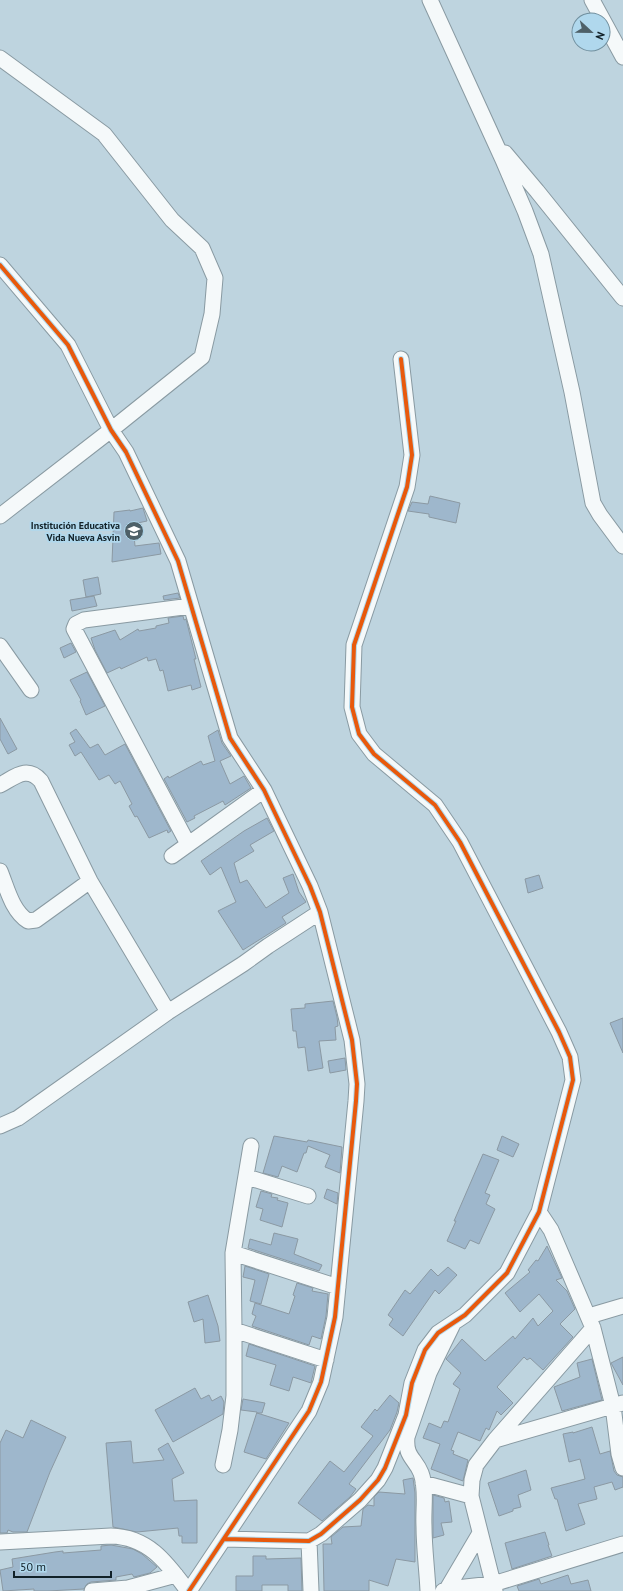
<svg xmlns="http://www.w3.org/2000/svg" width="623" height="1591" font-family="'PT Sans',sans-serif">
  <rect width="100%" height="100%" fill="#bed4df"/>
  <path fill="#9eb7cc" stroke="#8b99a3" d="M430,496l30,7 -4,20 -27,-6v-3l-21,-3 4,-9 16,2z
    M143,508l4,13 -14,3 2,22 24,-3 2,11 -49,8 2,-50 16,-2v1z
    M98,577l3,17 -15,3 -3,-17z
    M178,593l2,5 -16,2 -1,-4z
    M94,596l3,10 -25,5 -2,-11z
    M183,616l1,4 2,-1 10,40h-2l7,28 -9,3 -1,-5 -23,6 -5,-21 -3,1 -4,-12 -8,2 -1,-4 -26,12 -1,-2 -13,6 -12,-23 -4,-12 24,-8 5,10 18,-11 1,2 17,-3v-2l13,-3 -1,-5z
    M71,643l5,9 -12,6 -4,-10z
    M87,672l18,34 -19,9 -6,-14 1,-1 -11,-20z
    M0,718l17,31 -9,5 -8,-15z
    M76,729l14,19 8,-4 7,11 20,-11 46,87 -3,2 -1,-3 -18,8 -12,-22 -2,1 -6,-11 3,-2 -12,-23 -5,3 -6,-9 -10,5 -18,-28 -6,4 -6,-11 6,-3 -5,-9z
    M218,730l4,13 9,13 -11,5 10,23 14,-8 7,12 -26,17 -2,-4 -29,15 1,2 -8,4 -23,-43 4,-3 1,2 32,-17 2,4 12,-4 -7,-25z
    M267,818l7,13 -24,14 4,6 -20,12 6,20 7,-3 19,28 23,-15 -6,-15 10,-4 6,18 7,10 -24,15 4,6 -43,27 -25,-39 18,-9 -15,-35 -11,8 -9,-14 43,-30z
    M539,875l4,13 -15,5 -3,-14z
    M333,1001l4,16 1,9 -3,1 1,13 -17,1 4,27 -15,3 -3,-24 -7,1 -2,-17h-3l-2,-22 14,-1v-4z
    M623,1018v35l-13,-30z
    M345,1058l1,12 -16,3 -2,-12z
    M274,1136l33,6 1,-2 34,7 -2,26 -15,-6 5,-12 -22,-9 -2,7h-2l-7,19 -15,-6 -4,11 -15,-4z
    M502,1136l17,8 -6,13 -16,-7z
    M483,1154l16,6 -14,33 5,2 -4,9 9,5 -16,35 -9,-4 -5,9 -18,-8 9,-20h-2z
    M327,1189l11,4 -1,11 -13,-6z
    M261,1191l11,3 -1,3 7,1 -1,2 11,3 -6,24 -22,-7 3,-11 -7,-2z
    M274,1233l24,6 -4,15 28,11 -3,6 -71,-23 2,-9 21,6z
    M547,1246l15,32 -6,2 11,11 8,18 -15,15 13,13 -30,33 -13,-12 -3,2 -3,-3 -27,30 16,16 -12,12 -4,-4 -8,19 -3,-2 -6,13 -22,-9 -7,18 3,1 -1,3 15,6 -5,21 -32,-12 9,-25 -17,-6 6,-15 12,5 3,-7 4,1 12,-33 -7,-5 8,-11 -15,-14 16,-20 23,22 28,-25 2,3 18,-21 5,8 15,-15 -14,-17 -19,18 -15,-19 25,-21 -2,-2 8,-10 2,1z
    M245,1266l24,8 -8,30 -11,-3 5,-21 -12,-3z
    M448,1267l9,8 -18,19 -4,-4 -32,46 -14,-11 4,-6 -5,-4 17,-25 5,4 21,-25 7,7z
    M297,1283l16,5 -1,3 16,3 -2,22 -5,23 -9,-3 -3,9 -57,-19 4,-10 -4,-2 3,-11 34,11 6,-18 -2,-1z
    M208,1295l10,31 2,15 -15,2 -2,-24 -9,3 -6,-20z
    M249,1344l66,22 -4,17 -18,-6 -4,14 -19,-6 6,-20 -30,-9z
    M623,1357v28l-12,-22z
    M592,1359l10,41 -40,11 -8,-24 26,-10 -3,-14z
    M195,1388l6,11 8,-4 3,6 9,-5 3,6 -1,12 -50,28 -18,-32z
    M390,1395l9,8 -2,9 -7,18 -41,54 7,5 -6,8 -28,24 -24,-18 32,-42 14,11 29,-36 -12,-9 14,-18 2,2z
    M243,1399l22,4 -3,10h-5l32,10 -23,36 -22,-7 13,-40 -16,-2z
    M31,1420l35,17 -16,35 -23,60h-14l-5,-2 -1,3h-7v-90l6,-13 17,8z
    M592,1427l8,27 10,-3 4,20 3,4 6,2v10l-8,3 -3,-8 -18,5 3,12 -19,5 7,20 -19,7 -9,-32h-2l-4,-11 34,-9 -5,-20 -11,3 -6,-28 10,-2v1z
    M131,1441l2,22 31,-3 -6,-11 10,-6 16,30 -12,6 2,22 23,-1v43h-15v-7h-3l-1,-8 -41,4 -24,-5 -7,-84z
    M526,1470l5,20 -13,5 3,12 -8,2v2l-14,5 -11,-33z
    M413,1478l2,15v69l-19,-3 -8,27 -19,-6v11h-45l-1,-47h9l-1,-7 12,-10 18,-1 2,-17 5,-4 6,1v-9l5,-5 26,2 -2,-14z
    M433,1495l11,3 1,4 4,-1 3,21 -11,1 3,12 -11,3z
    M545,1532l4,13h-1l4,11 -40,13 -7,-26z
    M111,1545l22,4 9,5 15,13 -7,6 -16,4 -2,-3 -16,3v3l-25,2 -4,2 -3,5 -36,2h-14v-2l-31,2 -3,-21 13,-3 -1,-8 43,-7 8,-1v2l38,-3v-4z
    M253,1556h13v3l35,-1 1,33h-14v-6h-26v6h-26v-15h17z
    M568,1575l3,9 17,-4 3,11h-72l-2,-5 22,-7 2,5z"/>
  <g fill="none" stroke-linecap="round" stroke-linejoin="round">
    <defs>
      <path id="minor" d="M430,0l73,160 22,51 16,43 31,138 21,111 7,12 23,31
        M592,0l31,57
        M0,58l104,76 68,86 30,28 13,30 -3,36 -10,43 -91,73 -111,86
        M505,153l32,38 86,107
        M0,265l68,80 43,85 15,22 52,109 52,177 34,52 10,21 36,75 10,26 32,128 5,44 -1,17 -21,216 -14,65 -12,29 -120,180
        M0,646l31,44
        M0,785c15,-8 27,-20 41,-4l49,100 78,131
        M188,844l-114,-215 2,-5 8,-4 107,-14
        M172,856l92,-66
        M0,871c7,17 12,40 28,50l8,-1 54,-39
        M0,1126l18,-8 150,-106 75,-48 25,-18 52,-34
        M247,1177l61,19
        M539,1212l12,18 42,98 20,78 6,48 4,14
        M233,1253l105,34
        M589,1316l34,-10
        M234,1330l92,30
        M495,1440l98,-112
        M223,1465l7,-35 4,-34v-66l-1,-77 18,-107
        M423,1483l48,13
        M224,1539l85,2 12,-7 39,-34 18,-20 7,-12 21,-53 6,-32 13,-33 13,-17 27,-18 42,-42 32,-61 34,-132 -3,-23 -11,-25 -99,-190 -25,-37 -61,-51 -15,-20 -7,-27 2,-62 53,-158 5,-32 -11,-96
        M309,1541l2,50
        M0,1542l111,-6c38,1 56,27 77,55
        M447,1589l46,-5 130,-40
        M92,1591l36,-3 48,-13
        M428,1591c-1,-22 -4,-43 -4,-65 -1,-17 3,-37 -3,-53 -6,-15 -16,-16 -14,-36l22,-64 23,-47
        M443,1591l4,-2 33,-56
        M495,1591l-24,-95 1,-16 4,-15 19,-25 128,-37"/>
    </defs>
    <use href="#minor" stroke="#899aa2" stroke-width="17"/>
    <use href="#minor" stroke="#f5f9fa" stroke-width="15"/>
    <defs>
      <path id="cycleway" d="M0,265l68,80 43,85 15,22 52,109 52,177 34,52 10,21 36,75 10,26 32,128 5,44 -1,17 -21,216 -14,65 -12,29 -120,180
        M224,1539l85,2 12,-7 39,-34 18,-20 7,-12 21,-53 6,-32 13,-33 13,-17 27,-18 42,-42 32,-61 34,-132 -3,-23 -11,-25 -99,-190 -25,-37 -61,-51 -15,-20 -7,-27 2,-62 53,-158 5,-32 -11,-96"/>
    </defs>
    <use href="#cycleway" stroke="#b0d8ed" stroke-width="6"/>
    <use href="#cycleway" stroke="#e8590c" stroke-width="4"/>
  </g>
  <defs>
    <symbol id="school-disc" viewBox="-11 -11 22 22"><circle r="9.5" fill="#4e6068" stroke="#b0d8ed"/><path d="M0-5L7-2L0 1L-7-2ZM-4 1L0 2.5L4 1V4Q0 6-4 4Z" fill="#fff"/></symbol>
  </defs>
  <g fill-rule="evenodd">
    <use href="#school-disc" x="123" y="520" width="22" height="22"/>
  </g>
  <g text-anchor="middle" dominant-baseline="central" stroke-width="3.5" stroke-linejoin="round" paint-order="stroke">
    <g font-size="10" font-weight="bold" fill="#112128" stroke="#b0d8ed" text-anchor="end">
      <text x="120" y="525">Institución Educativa<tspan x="120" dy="12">Vida Nueva Asvin</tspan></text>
    </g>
  </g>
  <g transform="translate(591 32) rotate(112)"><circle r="19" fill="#b0d8ed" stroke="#708f9e"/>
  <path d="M0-3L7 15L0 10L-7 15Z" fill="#4e6068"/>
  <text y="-6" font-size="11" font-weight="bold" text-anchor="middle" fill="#112128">N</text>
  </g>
  <path d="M14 1571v6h97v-6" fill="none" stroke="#112128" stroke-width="2"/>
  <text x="20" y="1571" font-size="12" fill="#112128" stroke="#b0d8ed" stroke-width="3" paint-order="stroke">50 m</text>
</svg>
